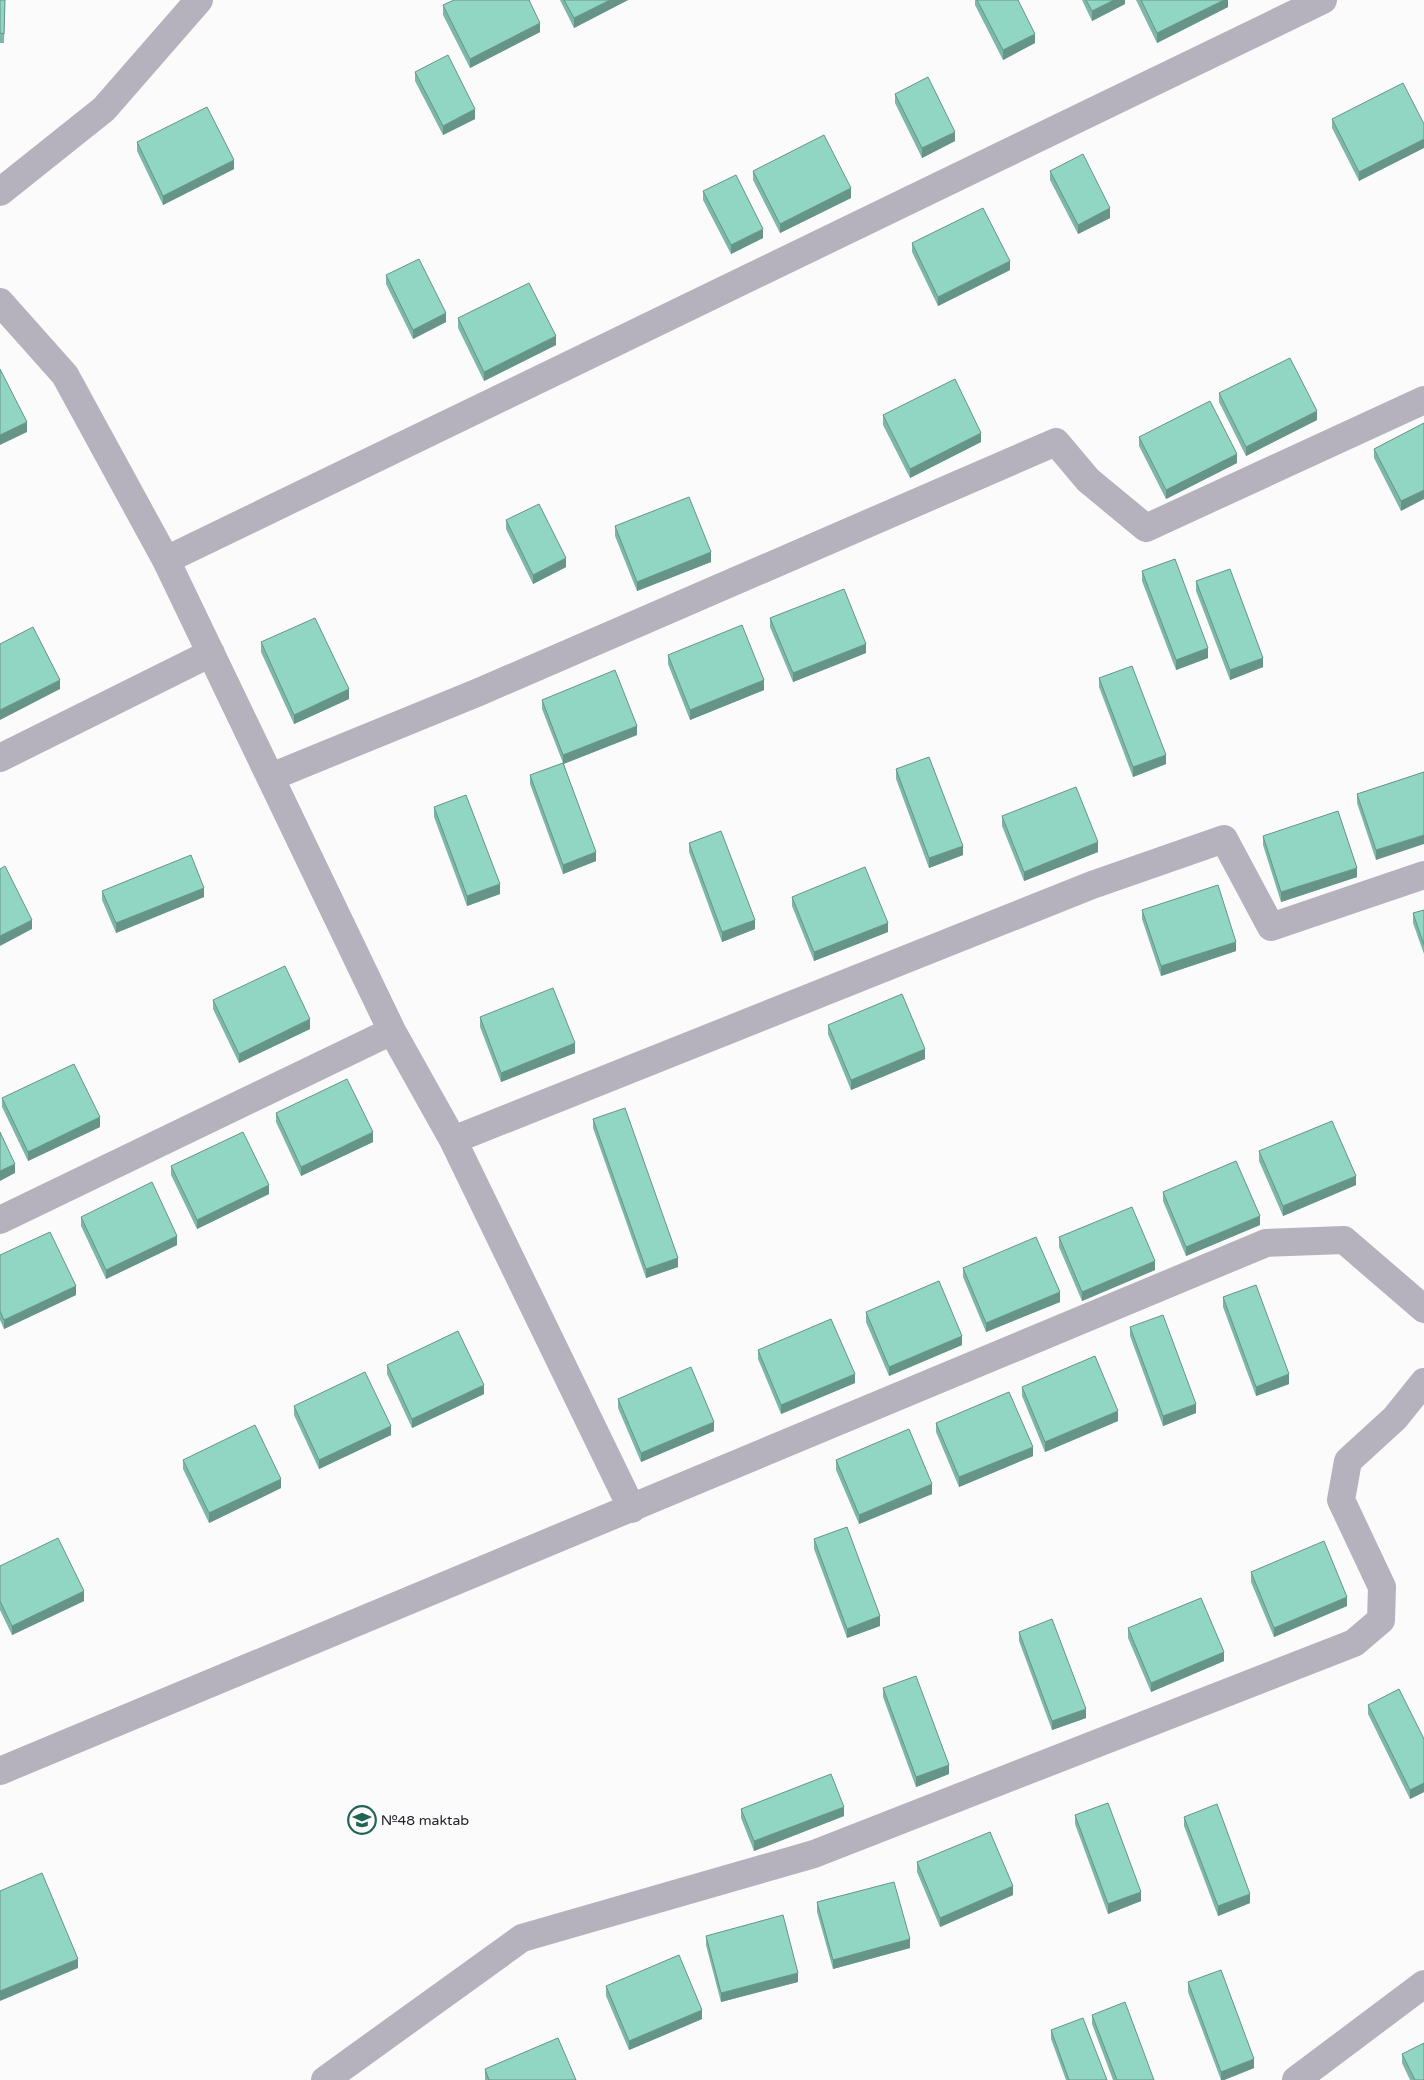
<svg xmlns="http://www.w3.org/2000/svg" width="1424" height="2080" font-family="'Varela Round',sans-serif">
  <rect width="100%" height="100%" fill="#fbfbfb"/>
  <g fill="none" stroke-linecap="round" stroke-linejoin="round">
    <path stroke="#b5b2be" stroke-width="28" d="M0,192l104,-83 95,-109
      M0,302l65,73 101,185 226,471 61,109 179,369
      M166,560l1157,-560
      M0,758l211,-105
      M271,777l208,-85 577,-250 32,38 58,48 278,-128
      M453,1140l639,-255 132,-46 47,88 153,-52
      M0,1220l392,-189
      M0,1771l1266,-528 78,-3 80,69
      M325,2080l197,-142 292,-84 540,-211 27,-23 1,-33 -41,-87 7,-39 47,-43 29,-36
      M1296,2080l128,-96"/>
  </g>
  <path fill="#7db7a8" d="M0,0h5l-1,43h-4z
    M560,0h68l-54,28z
    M975,0h43l17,43 -32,17 -28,-55z
    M1082,0h43v4l-33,17z
    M1136,0h92v7l-71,36z
    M443,5l97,27 -70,36 -27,-53z
    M415,72l60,47 -32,16 -28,-54z
    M895,94l60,47 -33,17 -27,-55z
    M1332,119l92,5 -65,57 -27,-53z
    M137,142l97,27 -71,36 -26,-54z
    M753,171l98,27 -71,35 -27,-53z
    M1050,171l60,47 -32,16 -28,-54z
    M703,191l60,47 -32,16 -28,-54z
    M912,243l98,27 -72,36 -26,-54z
    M386,275l60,47 -33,17 -27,-55z
    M458,318l98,27 -72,36 -26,-53z
    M1219,393l98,27 -71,36 -27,-54z
    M883,415l98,27 -71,36 -27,-53z
    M1424,423l-23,88 -27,-53v-9z
    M1139,437l98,26 -71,36 -27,-53z
    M506,520l60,47 -33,17 -27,-55z
    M615,526l96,36 -74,29 -22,-55z
    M1142,571l66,87 -32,12 -34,-89z
    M1196,581l67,86 -33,13 -34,-89z
    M770,618l96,35 -73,29 -23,-55z
    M261,642l88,57 -55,25 -33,-72z
    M668,655l96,35 -74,30 -22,-56z
    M1099,678l67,86 -33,13 -34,-90z
    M542,700l95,35 -73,29 32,97 -33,13 -33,-90v-9l33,-12 -21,-54z
    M896,769l67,86 -34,13 -33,-89z
    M1424,772l-48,88 -19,-57v-9z
    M434,807l66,87 -33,12 -33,-89z
    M1002,816l96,36 -74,29 -22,-55z
    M1263,836l94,41 -76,25 -18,-57z
    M689,843l66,86 -33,13 -33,-90z
    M102,891l102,6 -88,36 -14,-33z
    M792,897l96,35 -74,29 -22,-55z
    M1142,910l94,41 -75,25 -19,-57z
    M1424,910v44l-11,-31v-10z
    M213,1000l97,29 -71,34 -26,-54z
    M480,1017l95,36 -74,29 -21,-55z
    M828,1025l97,34 -74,31 -23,-56z
    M2,1098l98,29 -72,34 -26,-54z
    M276,1113l97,29 -72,34 -25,-54z
    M593,1119l85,148 -32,11 -53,-150z
    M1259,1151l97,34 -73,31 -24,-55z
    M171,1166l98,28 -72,35 -26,-54z
    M1163,1192l97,33 -74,31 -23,-55z
    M81,1217l96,28 -71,34 -25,-53z
    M1059,1237l96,33 -73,31 -23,-54z
    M0,1255l76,40 -72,34 -4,-9z
    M963,1268l97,34 -74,30 -23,-55z
    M1223,1297l66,87 -33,12 -33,-89z
    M866,1312l96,33 -73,31 -23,-54z
    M1130,1327l66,86 -33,13 -33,-90z
    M758,1350l97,33 -74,31 -23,-55z
    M387,1365l97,29 -72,34 -25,-54z
    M1022,1387l96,34 -73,31 -23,-56z
    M618,1399l96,32 -73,31 -23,-54z
    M294,1406l97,29 -72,34 -25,-54z
    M936,1423l97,33 -74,31 -23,-55z
    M183,1460l98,28 -72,35 -26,-54z
    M836,1460l96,34 -73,30 -23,-54z
    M814,1539l66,87 -33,12 -33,-89z
    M0,1566l84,35 -72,34 -12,-25z
    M1251,1572l96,34 -73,31 -23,-55z
    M1128,1628l96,33 -73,31 -23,-54z
    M1019,1632l67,86 -34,12 -33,-89z
    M883,1688l66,86 -33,13 -33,-90z
    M1368,1705l56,34v53l-14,7 -42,-85z
    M741,1809l103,7 -90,35 -13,-33z
    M1075,1815l66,86 -33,13 -33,-90z
    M1184,1817l66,86 -32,13 -34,-90z
    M917,1862l96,33 -73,32 -23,-55z
    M817,1902l93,46 -77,21 -16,-57z
    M706,1936l92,46 -77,20 -15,-57z
    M1188,1982l66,86 -30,12h-3l-33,-88z
    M606,1986l96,33 -73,31 -23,-54z
    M1092,2015l62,65h-41l-21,-56z
    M1051,2030l56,50h-41l-15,-41z
    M1402,2054l22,26h-14l-8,-17z
    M485,2069l91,11h-91z"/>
  <path fill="#669588" d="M610,0h18l-54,28v-10z
    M1114,0h11v4l-33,17v-10z
    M1224,0h4v7l-71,36v-10z
    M540,23v9l-70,36v-9z
    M1035,34v9l-32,17v-10z
    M475,109v10l-32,16v-9z
    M955,132v9l-33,17v-10z
    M1424,139v9l-65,33v-9z
    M234,160v9l-71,36v-9z
    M851,188v10l-71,35v-9z
    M1110,208v10l-32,16v-9z
    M763,229v9l-32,16v-9z
    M1010,261v9l-72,36v-9z
    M446,313v9l-33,17v-9z
    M556,336v9l-72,36v-9z
    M1317,411v9l-71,36v-9z
    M27,422v10l-27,13v-10z
    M981,433v9l-71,36v-9z
    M1237,454v9l-71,36v-9z
    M1424,490v9l-23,12v-10z
    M711,552v10l-74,29v-9z
    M566,558v9l-33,17v-9z
    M866,644v9l-73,29v-9z
    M1208,648v10l-32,12v-10z
    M1263,658v9l-33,13v-10z
    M60,680v9l-60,31v-10z
    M764,680v10l-74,30v-10z
    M349,689v10l-55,25v-9z
    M637,726v9l-74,29v-9z
    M1166,755v9l-33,13v-10z
    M1424,835v9l-48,16v-10z
    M1098,842v10l-74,29v-9z
    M963,846v9l-34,13v-10z
    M596,852v9l-33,13v-9z
    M1357,868v9l-76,25v-10z
    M500,884v10l-33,12v-10z
    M204,888v9l-88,36v-10z
    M32,920v9l-32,17v-10z
    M755,920v9l-33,13v-10z
    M888,923v9l-74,29v-9z
    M1236,942v9l-75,25v-10z
    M310,1019v10l-71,34v-9z
    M575,1043v10l-74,29v-9z
    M925,1049v10l-74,31v-10z
    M100,1117v10l-72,34v-9z
    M373,1132v10l-72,34v-9z
    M15,1164v9l-15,8v-10z
    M1356,1176v9l-73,31v-10z
    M269,1185v9l-72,35v-9z
    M1260,1216v9l-74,31v-9z
    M177,1236v9l-71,34v-9z
    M678,1258v9l-32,11v-9z
    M1155,1261v9l-73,31v-9z
    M76,1286v9l-72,34v-9z
    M1060,1292v10l-74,30v-9z
    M962,1336v9l-73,31v-9z
    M855,1374v9l-74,31v-9z
    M1289,1374v10l-33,12v-9z
    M484,1385v9l-72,34v-9z
    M1196,1404v9l-33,13v-10z
    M1118,1411v10l-73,31v-10z
    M714,1422v9l-73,31v-9z
    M391,1426v9l-72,34v-9z
    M1033,1447v9l-74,31v-10z
    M281,1479v9l-72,35v-10z
    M932,1484v10l-73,30v-9z
    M84,1591v10l-72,34v-9z
    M1347,1597v9l-73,31v-9z
    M880,1616v10l-33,12v-9z
    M1224,1652v9l-73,31v-9z
    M1086,1709v9l-34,12v-9z
    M949,1765v9l-33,13v-10z
    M1424,1783v9l-14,7v-9z
    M844,1807v9l-90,35v-10z
    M1013,1886v9l-73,32v-9z
    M1141,1892v9l-33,13v-10z
    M1250,1894v9l-32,13v-10z
    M910,1939v9l-77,21v-9z
    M78,1959v9l-78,33v-10z
    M798,1973v9l-77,20v-9z
    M702,2010v9l-73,31v-9z
    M1254,2059v9l-30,12h-3v-8z"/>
  <path fill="#91d5c3" stroke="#669588" d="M0,0h5l-1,34 -4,-1z
    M454,0h75l11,23 -70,36 -27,-54z
    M564,0h46l-36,18z
    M977,0h41l17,34 -32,16z
    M1086,0h28l-22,11z
    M1141,0h83l-67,33z
    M448,55l27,54 -32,17 -28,-54z
    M928,77l27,55 -33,16 -27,-54z
    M1403,83l21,41v15l-65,33 -27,-53z
    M207,107l27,53 -71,36 -26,-54z
    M824,135l27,53 -71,36 -27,-53z
    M1083,154l27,54 -32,17 -28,-54z
    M736,175l27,54 -32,16 -28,-54z
    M983,208l27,53 -72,36 -26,-54z
    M419,259l27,54 -33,17 -27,-55z
    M529,283l27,53 -72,36 -26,-54z
    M1290,358l27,53 -71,36 -27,-54z
    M0,369l27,53 -27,13z
    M955,379l26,54 -71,36 -27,-54z
    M1210,401l27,53 -71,36 -27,-53z
    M1424,423v67l-23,11 -27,-52z
    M689,497l22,55 -74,30 -22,-56z
    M539,504l27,54 -33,17 -27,-55z
    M1175,559l33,89 -32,12 -34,-89z
    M1230,569l33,89 -33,12 -34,-89z
    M844,589l22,55 -73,29 -23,-55z
    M315,618l34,71 -55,26 -33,-73z
    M742,625l22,55 -74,30 -22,-55z
    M33,627l27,53 -60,30v-66z
    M1132,666l34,89 -33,12 -34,-89z
    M615,670l22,56 -74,29 -21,-55z
    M929,757l34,89 -34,12 -33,-89z
    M563,763l33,89 -33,13 -33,-90z
    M1424,772v63l-48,15 -19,-56z
    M1076,787l22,55 -74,30 -22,-56z
    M466,795l34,89 -33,12 -33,-89z
    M1338,811l19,57 -76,24 -18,-56z
    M721,831l34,89 -33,12 -33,-89z
    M191,855l13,33 -88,35 -14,-32z
    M5,866l27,54 -32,16v-67z
    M865,867l23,56 -74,29 -22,-55z
    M1218,885l18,57 -75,24 -19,-56z
    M1424,910v35l-11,-32z
    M285,966l25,53 -71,35 -26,-54z
    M553,988l22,55 -74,30 -21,-56z
    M902,994l23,55 -74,31 -23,-55z
    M74,1064l26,53 -72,35 -26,-54z
    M347,1079l26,53 -72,35 -25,-54z
    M625,1108l53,150 -32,11 -53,-150z
    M1332,1121l24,55 -73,30 -24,-55z
    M0,1132l15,32 -15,7z
    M243,1132l26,53 -72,35 -26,-54z
    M1236,1161l24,55 -74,31 -23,-55z
    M152,1182l25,54 -71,34 -25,-53z
    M1132,1207l23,54 -73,31 -23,-55z
    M50,1232l26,54 -72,34 -4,-9v-56z
    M1036,1237l24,55 -74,31 -23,-55z
    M939,1281l23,55 -73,31 -23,-55z
    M1256,1285l33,89 -33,13 -33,-90z
    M1163,1315l33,89 -33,12 -33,-89z
    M831,1319l24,55 -74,31 -23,-55z
    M458,1331l26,54 -72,34 -25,-54z
    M1095,1356l23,55 -73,31 -23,-55z
    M691,1367l23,55 -73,31 -23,-54z
    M365,1372l26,54 -72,34 -25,-54z
    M1009,1392l24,55 -74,30 -23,-54z
    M255,1425l26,54 -72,34 -26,-53z
    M909,1429l23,55 -73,31 -23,-55z
    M847,1527l33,89 -33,13 -33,-90z
    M58,1538l26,53 -72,35 -12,-25v-35z
    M1324,1541l23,56 -73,31 -23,-56z
    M1201,1598l23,54 -73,31 -23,-55z
    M1052,1619l34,90 -34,12 -33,-89z
    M916,1676l33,89 -33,12 -33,-89z
    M1399,1689l25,50v44l-14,7 -42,-85z
    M831,1774l13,33 -90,34 -13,-32z
    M1108,1803l33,89 -33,12 -33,-89z
    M1217,1804l33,90 -32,12 -34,-89z
    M990,1832l23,54 -73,32 -23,-56z
    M42,1873l36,86 -78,32v-100z
    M894,1882l16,57 -77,21 -16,-58z
    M783,1915l15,58 -77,20 -15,-57z
    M679,1955l23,55 -73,31 -23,-55z
    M1221,1970l33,89 -33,13 -33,-90z
    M1125,2002l29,78h-37l-25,-65z
    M1083,2018l24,62h-38l-18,-50z
    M558,2038l18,42h-87l-4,-11z
    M1424,2043v37h-9l-13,-26z"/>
  <defs>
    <symbol id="school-ring" viewBox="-11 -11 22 22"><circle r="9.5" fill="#fbfbfb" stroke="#206456" stroke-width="1.5"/><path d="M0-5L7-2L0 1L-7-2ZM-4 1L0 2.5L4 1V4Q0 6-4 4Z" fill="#206456"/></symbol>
  </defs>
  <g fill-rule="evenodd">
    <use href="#school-ring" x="346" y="1804" width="32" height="32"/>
  </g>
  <g text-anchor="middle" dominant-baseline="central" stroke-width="4.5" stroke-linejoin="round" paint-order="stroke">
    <g font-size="14" fill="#26232d" stroke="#fbfbfb" text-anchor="start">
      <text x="381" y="1820">№48 maktab</text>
    </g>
  </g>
</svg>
